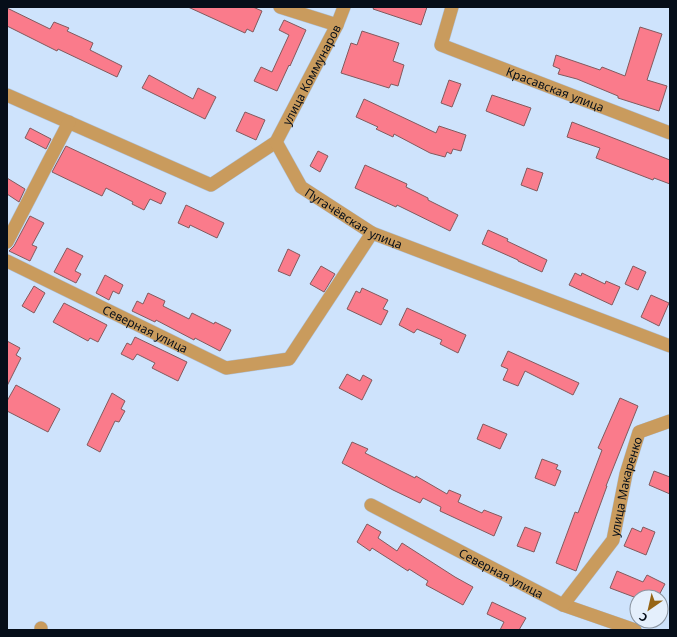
<svg xmlns="http://www.w3.org/2000/svg" width="677" height="637" font-family="'Noto Sans',sans-serif">
  <rect width="100%" height="100%" fill="#cee3fc"/>
  <path fill="#fa7b8b" stroke="#825a5e" d="M188,7h65l9,4 -9,21 -6,-3 -2,4z
    M374,7h53l-6,18 -48,-16z
    M7,8l43,21 4,-7 15,6 -2,3 26,12 -3,7 32,16 -5,11 -59,-28 -1,2 -50,-25z
    M284,20l22,10 -16,36 -1,-1 -12,26 -23,-10 7,-14 11,5 17,-37 -10,-5z
    M640,27l22,7 -15,46 20,6 -8,25 -41,-13v-2l-41,-17 -19,-5 2,-5 -7,-3 3,-11 44,15 2,-3 23,9z
    M362,31l37,12 -6,18 11,4 -6,21 -7,-2 -2,4 -48,-15 10,-30 6,2z
    M149,75l44,24 5,-11 18,9 -11,22 -63,-31z
    M449,80l12,4 -9,23 -11,-4z
    M492,95l39,13 -7,18 -38,-15z
    M364,99l72,34 3,-7 27,9 -5,16 -8,-2 -2,5 -4,-2 -2,5 -15,-4 -36,-19 -1,3 -17,-8 2,-2 -22,-10z
    M245,112l20,8 -9,20 -20,-9z
    M572,122l98,38v24l-16,-6 -1,2 -57,-22 4,-10 -33,-11z
    M30,128l21,11 -5,10 -21,-11z
    M66,146l100,47 -5,11 -11,-5 -6,11 -12,-6 1,-2 -27,-14 -4,8 -50,-24z
    M318,151l10,5 -8,16 -10,-6z
    M365,165l42,19 -1,3 22,11v2l30,15 -8,16 -53,-26 -1,2 -41,-19z
    M527,168l16,5 -6,18 -16,-6z
    M7,178l18,11 -6,13 -12,-8z
    M186,205l38,18 -7,15 -27,-13 -1,3 -11,-5z
    M30,216l14,7 -12,22 5,2 -7,14 -21,-10 5,-5z
    M488,230l20,9 -1,2 40,19 -5,12 -24,-11v-1l-36,-16z
    M67,248l16,8 -8,15 6,3 -5,9 -22,-11z
    M288,249l12,6 -10,21 -12,-5z
    M321,266l14,8 -11,18 -14,-8z
    M633,266l13,6 -8,18 -13,-6z
    M575,273l6,3 1,-3 23,11 1,-3 14,6 -8,18 -43,-20z
    M105,275l18,10 -4,9 -6,-3 -4,9 -13,-7z
    M34,286l11,7 -11,20 -12,-7z
    M362,288l26,12 -5,9 5,2 -7,14 -34,-16 9,-18 4,2z
    M148,293l17,8 -2,5 26,13 3,-6 22,11 1,-2 16,8 -11,21 -25,-13 -1,2 -38,-20 -1,2 -23,-11 5,-10 6,3z
    M651,295l18,8 -10,23 -18,-9z
    M64,303l43,22 -9,17 -8,-4 -2,3 -35,-19z
    M407,308l59,27 -8,18 -18,-9 2,-4 -25,-11 -3,4 -15,-8z
    M135,337l52,25 -9,19 -26,-13 3,-5 -18,-9 -4,6 -12,-6 6,-11 4,2z
    M7,341l13,7 -4,7 5,3 -14,28z
    M508,351l71,32 -6,12 -48,-24 -7,15 -15,-6 5,-11 -7,-3z
    M347,374l13,7 3,-6 9,5 -10,20 -23,-12z
    M16,385l44,24 -12,23 -41,-21v-10z
    M112,393l13,8 -4,8 4,2 -6,11 -4,-1 -15,31 -13,-7z
    M620,398l18,8 -32,80h1l-31,85 -20,-8 19,-51 3,1 24,-63 -4,-2z
    M483,424l24,10 -7,15 -23,-10z
    M352,442l16,7 -3,4 50,25 1,-2 31,18 2,-4 12,5 -3,7 24,11 2,-3 18,7 -8,19 -54,-25 1,-4 -18,-9 -3,5 -27,-13 -51,-27z
    M542,459l16,6 -2,4 5,2 -6,15 -20,-8z
    M654,471l16,6v17l-21,-9z
    M367,524l14,8 -3,6 19,13 5,-8 53,34 18,10 -10,18 -37,-20 2,-4 -19,-12 -1,2 -36,-23 -2,3 -13,-9z
    M525,527l16,6 -7,19 -17,-6z
    M643,527l12,5 -9,23 -22,-9 8,-18 9,4z
    M617,571l26,11 4,-7 18,9 -7,13h-24l-24,-9z
    M492,602l34,16 -7,12h-19l4,-8 -17,-8z"/>
  <g fill="none" stroke-linecap="round" stroke-linejoin="round">
    <defs>
      <g id="minor">
        <path d="M280,7l57,18"/>
        <path id="s1" d="M452,7l-11,38 229,88"/>
        <path id="s2" d="M7,95l204,90 65,-43 61,-117 7,-18"/>
        <path id="s3" d="M276,142l25,45 71,46 298,113"/>
        <path d="M7,242l62,-120"/>
        <path id="s4" d="M7,261l219,107 63,-9 83,-126"/>
        <path id="s5" d="M371,505l192,100 72,25"/>
        <path id="s6" d="M563,605l50,-65 13,-66 13,-42 31,-11"/>
        <path d="M41,630v-2"/>
      </g>
    </defs>
    <use href="#minor" stroke="#aec1d8" stroke-width="14"/>
    <use href="#minor" stroke="#c99b5d" stroke-width="13"/>
  </g>
  <g text-anchor="middle" dominant-baseline="central" stroke-width="3.5" stroke-linejoin="round" paint-order="stroke">
    <g font-size="12" fill="#060e19" stroke="#e4effc">
      <text stroke="none"><textPath href="#s2" startOffset="377">улица Коммунаров</textPath></text>
      <text stroke="none"><textPath href="#s1" startOffset="162">Красавская улица</textPath></text>
      <text stroke="none"><textPath href="#s3" startOffset="113">Пугачёвская улица</textPath></text>
      <text stroke="none"><textPath href="#s4" startOffset="154">Северная улица</textPath></text>
      <text stroke="none"><textPath href="#s6" startOffset="137">улица Макаренко</textPath></text>
      <text stroke="none"><textPath href="#s5" startOffset="147">Северная улица</textPath></text>
    </g>
  </g>
  <rect width="677" height="637" fill="none" stroke="#060e19" stroke-width="16"/>
  <g transform="translate(649 609) rotate(214)"><circle r="19" fill="#e4effc" stroke="#8b95a1"/>
  <path d="M0-3L7 15L0 10L-7 15Z" fill="#966516"/>
  <text y="-6" font-size="11" font-weight="bold" text-anchor="middle" fill="#060e19">С</text>
  </g>
</svg>
